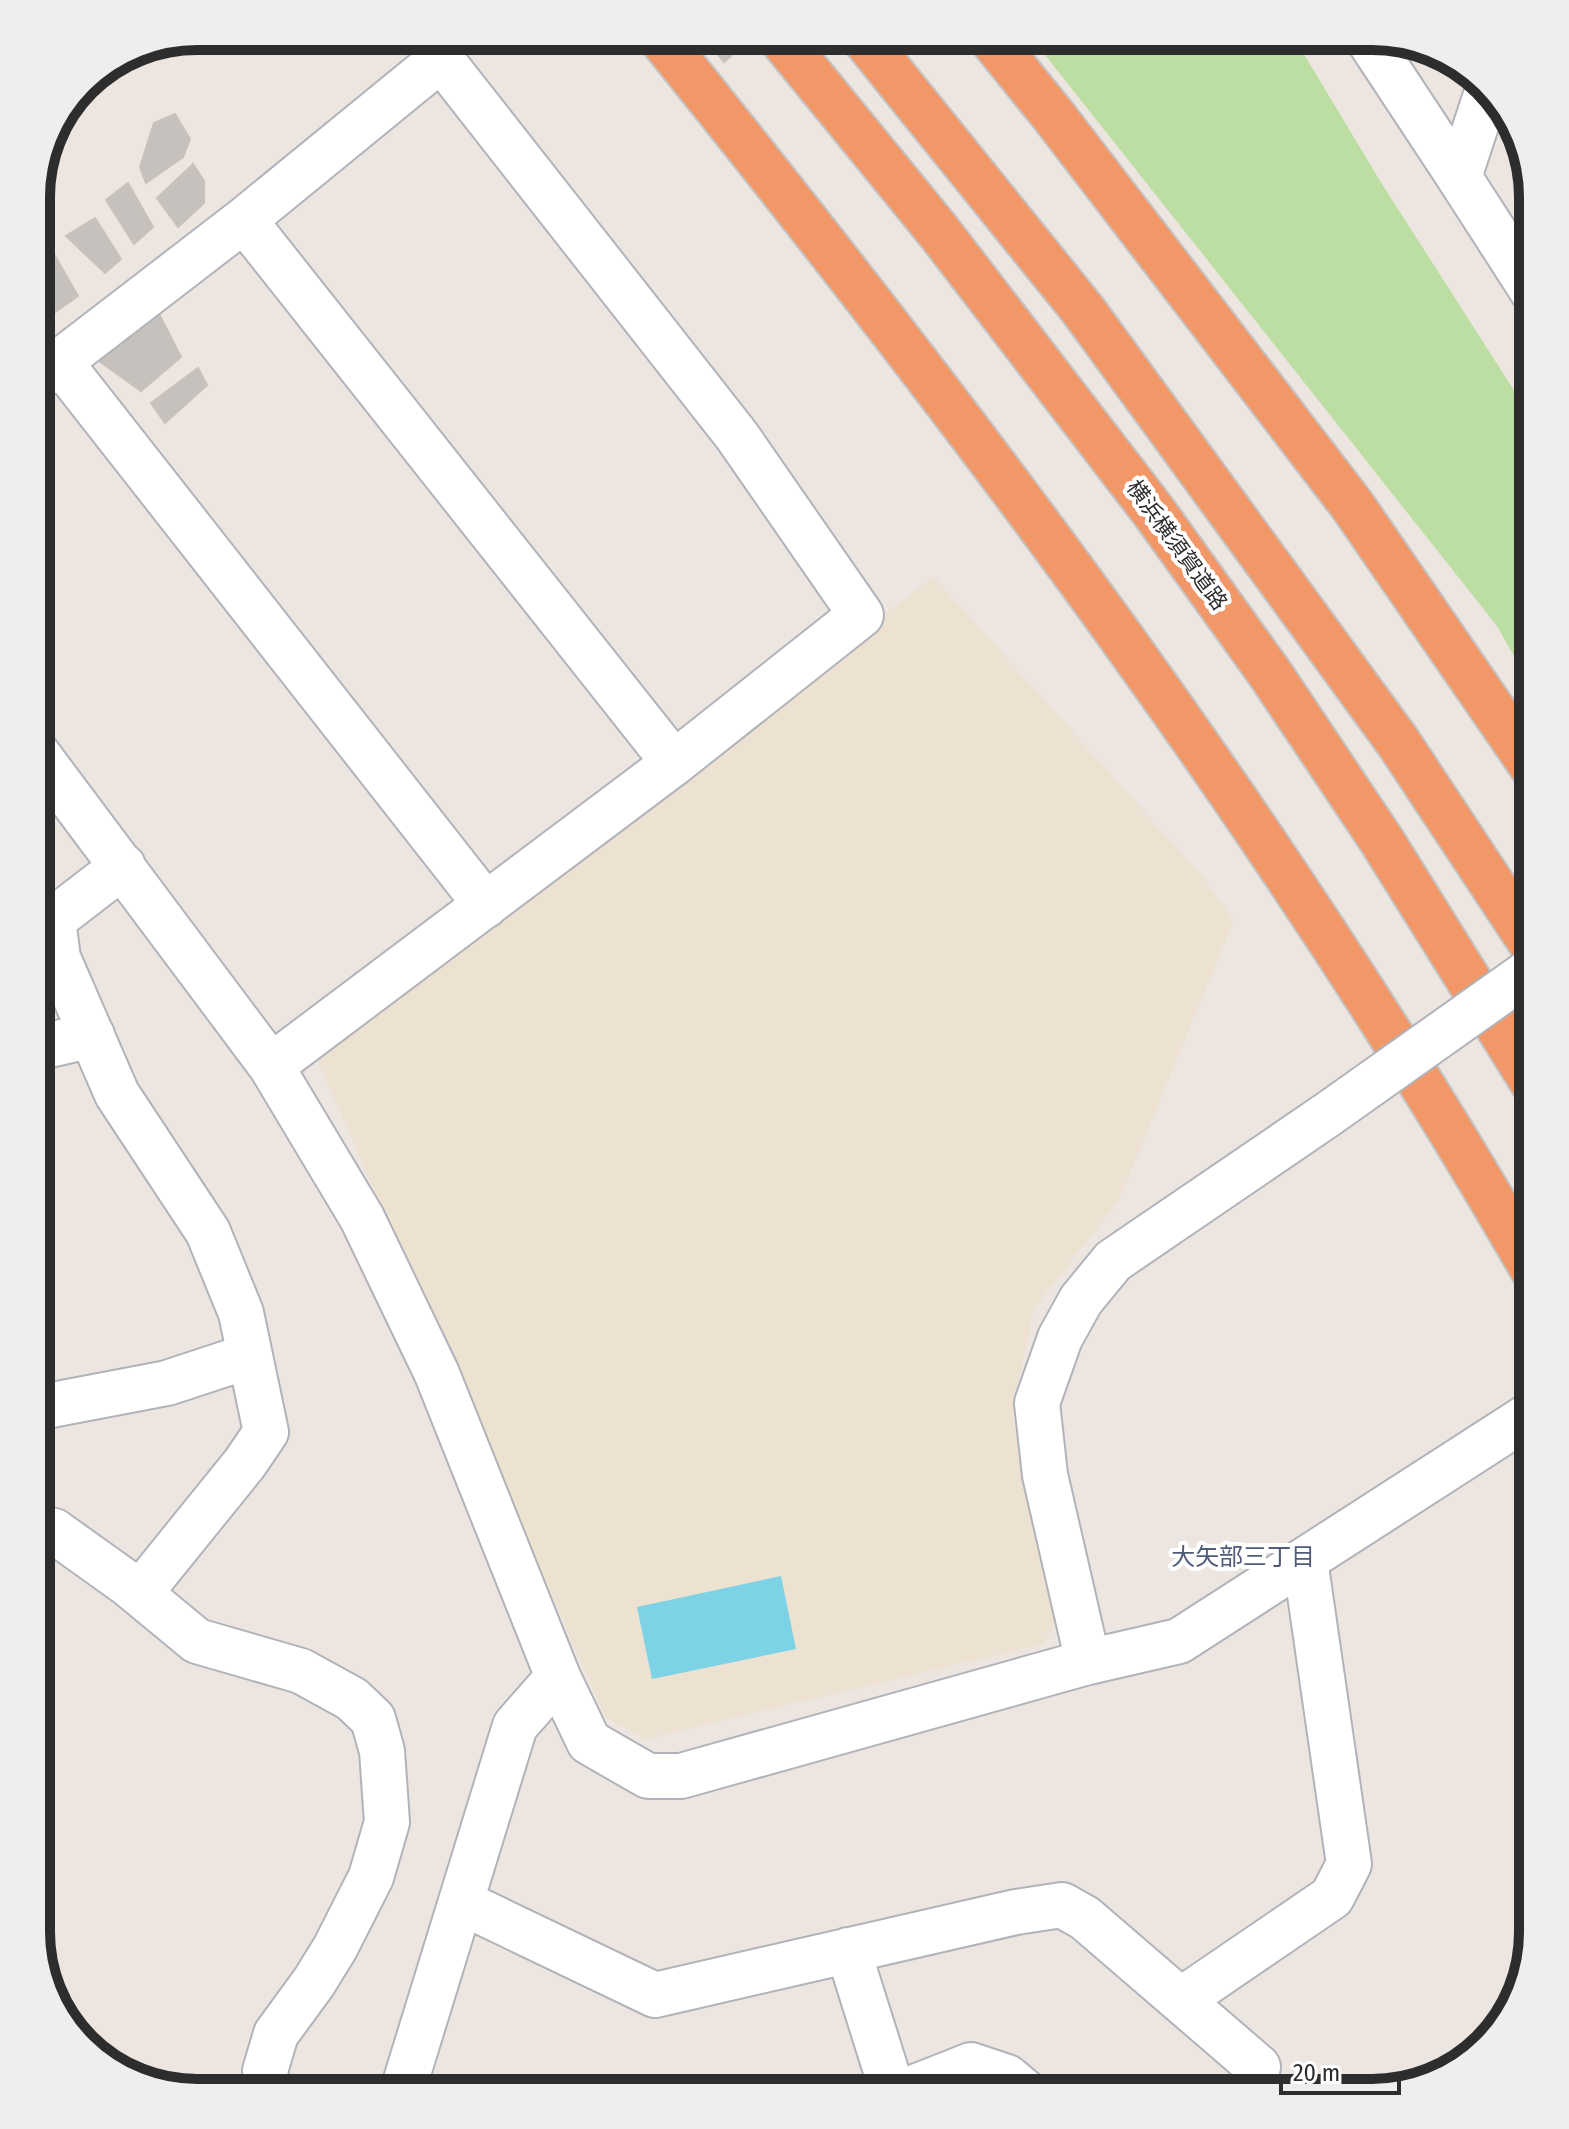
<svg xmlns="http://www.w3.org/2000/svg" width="1569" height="2129" font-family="'Fira Sans Condensed','Noto Sans JP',sans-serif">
  <rect width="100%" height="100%" fill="#ede6e0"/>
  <path fill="#ede1d2" d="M934,577l267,298 33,45 -115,280 -85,109 -22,106 44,207 -13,22 -398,95 -40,-22 -288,-658 6,-18z"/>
  <path fill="#bcdea2" d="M1030,36h263l89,148 151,236v270l-36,-64z"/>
  <path fill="#7dd2e5" d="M781,1576l15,73 -144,30 -15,-72z"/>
  <path fill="#c6c1bc" stroke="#c8c2ba" stroke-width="2" d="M703,36h50l-29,26z
    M175,114l15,25 -7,18 -37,26 -6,-16 14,-44z
    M193,164l11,17v22l-26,24 -21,-29z
    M128,183l25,44 -19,17 -28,-44z
    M95,218l26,41 -16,14 -39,-37z
    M51,249l27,47 -27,19 -15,-30v-27z
    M159,314l22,43 -40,34 -42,-30z
    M198,368l9,17 -42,38 -14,-20z"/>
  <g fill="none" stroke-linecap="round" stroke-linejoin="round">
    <defs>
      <path id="minor" d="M1366,36l93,141
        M1487,92l-28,85 74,115
        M244,220l430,543
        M60,362l426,543
        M36,380l208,-160 197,-161 296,377 124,179 -187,148 -403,303
        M36,752l235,314 91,152 75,156 121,303 31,65 59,34h33l407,-114 91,-21 354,-228
        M123,866l-70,54 5,38 59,136 91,138 33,81 25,119 -21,31 -105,130
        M36,1048l56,-13
        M36,1408l131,-25 82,-27
        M36,1526l18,5 74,53 69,57 104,30 51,28 21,20 9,32 5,71 -16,55 -36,71 -21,34 -38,52 -11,37 4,22
        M1088,1662l-43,-187 -8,-72 23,-65 21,-38 32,-39 214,-146
        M461,1902l194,93 361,-83 46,-7 23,13 173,149
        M848,1950l45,143
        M1181,2000l151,-103 17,-33 -44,-304
        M402,2093l113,-367 43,-49
        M900,2093l71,-28 36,12 19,16"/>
      <path id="highway" d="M659,36c317,393 622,796 874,1234
        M779,36l160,196 215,280 117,163 111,166 151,242
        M862,36l221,274 315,432 135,204
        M989,36l64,79 299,390 181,263"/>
    </defs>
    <use href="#minor" stroke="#b1b3bb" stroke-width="48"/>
    <use href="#highway" stroke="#c4c4c4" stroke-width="48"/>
    <use href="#minor" stroke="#fff" stroke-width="44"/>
    <use href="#highway" stroke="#f19768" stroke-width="44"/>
    <defs>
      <path id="minor-bridge" d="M1327,1115l206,-146"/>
    </defs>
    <use href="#minor-bridge" stroke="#b1b3bb" stroke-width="48" stroke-linecap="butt"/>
    <use href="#minor-bridge" stroke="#fff" stroke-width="44"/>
  </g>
  <g text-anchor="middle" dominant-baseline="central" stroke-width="8" stroke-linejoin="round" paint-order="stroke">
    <g font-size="22" fill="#2d2d2d" stroke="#fff">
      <text transform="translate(1177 545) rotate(54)">横浜横須賀道路</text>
    </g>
    <g font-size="24" fill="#505b7a" stroke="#fff">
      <text x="1243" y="1557">大矢部三丁目</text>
    </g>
  </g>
  <path d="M0 0H1569V2129H0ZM197 50H1372A147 147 0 0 1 1519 197V1932A147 147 0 0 1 1372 2079H197A147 147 0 0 1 50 1932V197A147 147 0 0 1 197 50Z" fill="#eee" fill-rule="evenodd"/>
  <path fill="none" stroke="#2d2d2d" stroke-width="10" d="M197 50H1372A147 147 0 0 1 1519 197V1932A147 147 0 0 1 1372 2079H197A147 147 0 0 1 50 1932V197A147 147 0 0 1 197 50Z"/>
  <path d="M1281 2081v12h118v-12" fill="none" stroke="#2d2d2d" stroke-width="4"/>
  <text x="1293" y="2081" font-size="24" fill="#2d2d2d" stroke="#ffffff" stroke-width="6" paint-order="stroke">20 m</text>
</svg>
